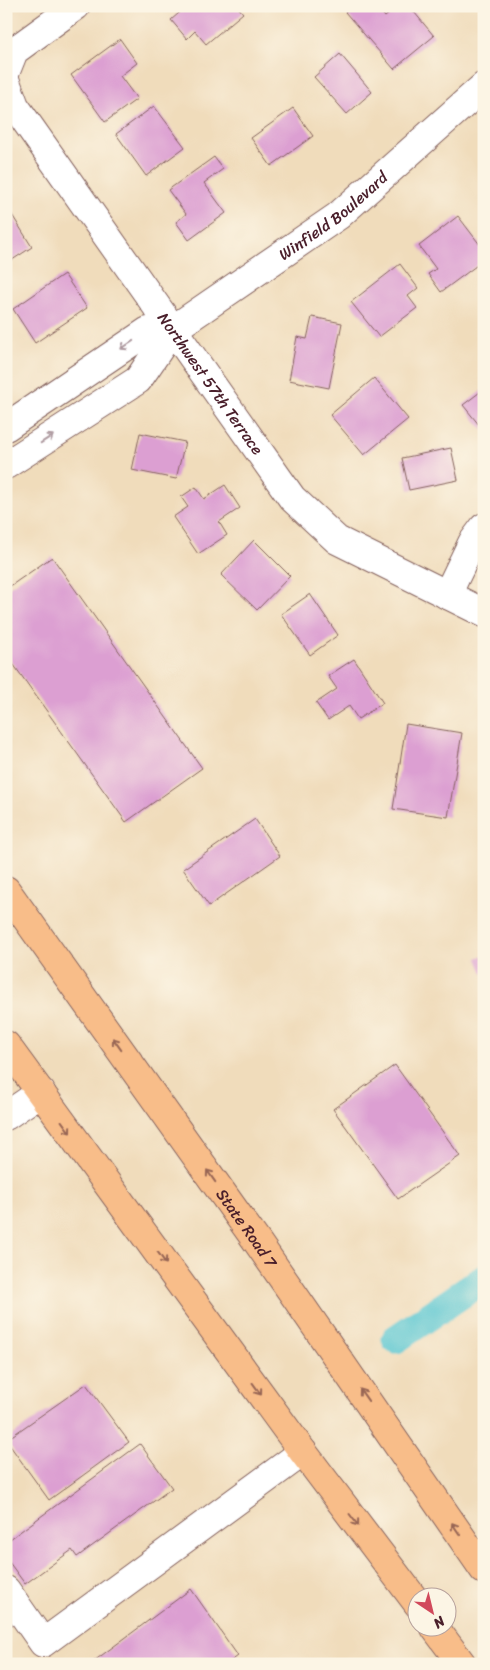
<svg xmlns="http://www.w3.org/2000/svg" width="490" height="1670" font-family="Sriracha,sans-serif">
  <rect width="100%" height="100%" fill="#fcf5e5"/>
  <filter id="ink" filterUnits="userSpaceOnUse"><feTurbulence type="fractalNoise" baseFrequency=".02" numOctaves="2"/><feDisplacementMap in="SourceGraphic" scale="10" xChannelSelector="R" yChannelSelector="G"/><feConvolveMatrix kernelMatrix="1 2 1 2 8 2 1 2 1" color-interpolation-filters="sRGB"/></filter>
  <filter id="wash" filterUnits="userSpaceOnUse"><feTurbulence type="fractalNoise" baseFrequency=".0096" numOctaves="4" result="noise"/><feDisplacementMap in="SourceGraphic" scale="20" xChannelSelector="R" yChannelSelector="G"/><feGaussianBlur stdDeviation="1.12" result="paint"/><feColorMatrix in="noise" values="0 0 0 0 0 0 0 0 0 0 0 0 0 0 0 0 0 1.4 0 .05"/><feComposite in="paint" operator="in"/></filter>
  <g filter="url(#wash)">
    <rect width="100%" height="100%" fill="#f0dcbb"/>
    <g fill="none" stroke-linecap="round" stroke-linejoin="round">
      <path stroke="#5bc7d2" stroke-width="29" d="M396,1339l88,-60"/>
    </g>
    <g id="blocks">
      <path fill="#dc9fd2" d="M187,6h50l6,7 -37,31 -11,-13 -8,8 -16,-19z
        M352,6h24l9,11 13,-11h11l25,30 -40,33 -49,-57z
        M120,39l17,24 -17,13 17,23 -32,23 -34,-47z
        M340,54l32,38 -25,22 -33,-37z
        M154,106l31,41 -39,29 -30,-42z
        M293,108l20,28 -42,30 -20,-28z
        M214,157l9,12 -19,14 22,30 -37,27 -13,-18 10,-8 -18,-24z
        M9,210l23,37 -26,17v-52z
        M458,216l26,34v10l-43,32 -13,-18 8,-5 -17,-23z
        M400,264l18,24 -10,8 9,12 -38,29 -28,-35z
        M64,274l23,34 -52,35 -22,-34z
        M312,317l30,6 -13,65 -40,-8 8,-43 10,2z
        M374,378l34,41 -44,36 -34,-40z
        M484,389v42l-21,-26z
        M140,433l45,9 -9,37 -44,-9z
        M451,448l7,32 -49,10 -7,-32z
        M225,485l15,23 -21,14 8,13 -29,19 -25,-37 15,-10 -7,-10 15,-10 8,12z
        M254,540l36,36 -33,34 -36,-35z
        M52,557l150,211 -76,54 -120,-168v-65z
        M310,594l28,41 -28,20 -29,-41z
        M354,659l29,44 -25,16 -9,-13 -21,14 -12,-17 21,-14 -9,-13z
        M406,724l56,9 -14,84 -55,-8z
        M255,819l25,37 -71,50 -26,-37z
        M484,955v21l-7,-18z
        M395,1065l65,91 -62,43 -65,-90z
        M86,1384l43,58 -80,58 -43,-60z
        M140,1444l32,44 -95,69 -5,-7 -47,34 -19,-26v-16z
        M191,1589l47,67 -11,8h-137z"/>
    </g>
  </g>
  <g filter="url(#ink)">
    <use href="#blocks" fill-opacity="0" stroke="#84615d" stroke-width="1"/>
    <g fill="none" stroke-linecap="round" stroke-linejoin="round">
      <defs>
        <g id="minor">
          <path d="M6,71l8,-20 62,-45"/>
          <path id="s1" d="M6,82l9,24 277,392 45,42 147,73"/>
          <path d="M6,427l142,-96 24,-1"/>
          <path id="s2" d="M6,465l132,-85 34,-50 166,-114 146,-130"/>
          <path d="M447,595l25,-52 12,-16"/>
          <path d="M6,1116l35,-24"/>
          <path d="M6,1590l37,53 260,-191"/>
        </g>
        <g id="major">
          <path id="s3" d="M6,890l252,353 226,327"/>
          <path d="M6,1045l297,407 115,152"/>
          <path d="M435,1628l27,36"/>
        </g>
      </defs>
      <use href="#minor" stroke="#84615d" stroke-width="30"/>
      <use href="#major" stroke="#84615d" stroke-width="30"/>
      <use href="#minor" stroke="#fff" stroke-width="28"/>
      <use href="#major" stroke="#f8bd89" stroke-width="28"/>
    </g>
    <defs><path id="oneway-shaft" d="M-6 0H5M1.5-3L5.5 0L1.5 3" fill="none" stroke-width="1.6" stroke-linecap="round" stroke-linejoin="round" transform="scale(1.25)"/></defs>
    <g stroke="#ae9aa0">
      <use href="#oneway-shaft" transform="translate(127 345) rotate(146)"/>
      <use href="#oneway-shaft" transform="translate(47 439) rotate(-33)"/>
    </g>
    <g stroke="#986655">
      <use href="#oneway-shaft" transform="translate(117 1044) rotate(-125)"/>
      <use href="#oneway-shaft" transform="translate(66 1127) rotate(54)"/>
      <use href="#oneway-shaft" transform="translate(211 1176) rotate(-125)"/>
      <use href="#oneway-shaft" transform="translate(162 1258) rotate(54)"/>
      <use href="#oneway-shaft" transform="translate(257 1389) rotate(54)"/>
      <use href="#oneway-shaft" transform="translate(364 1395) rotate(-125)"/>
      <use href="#oneway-shaft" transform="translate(354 1520) rotate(53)"/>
      <use href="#oneway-shaft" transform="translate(456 1529) rotate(-124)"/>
    </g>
  </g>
  <g text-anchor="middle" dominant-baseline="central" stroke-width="5" stroke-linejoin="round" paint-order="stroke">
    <g font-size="16" fill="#4a1f2b" stroke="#fcf5e5">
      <text stroke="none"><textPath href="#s2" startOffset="415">Winfield Boulevard</textPath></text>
      <text stroke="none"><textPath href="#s1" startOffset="365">Northwest 57th Terrace</textPath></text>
      <text stroke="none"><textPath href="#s3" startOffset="415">State Road 7</textPath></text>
    </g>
  </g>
  <rect width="490" height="1670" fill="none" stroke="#fcf5e5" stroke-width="25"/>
  <g transform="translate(432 1612) rotate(145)"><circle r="24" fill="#fcf5e5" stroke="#b59f9b"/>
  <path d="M0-4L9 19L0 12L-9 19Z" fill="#d1495b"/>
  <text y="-8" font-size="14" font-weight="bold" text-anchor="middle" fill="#4a1f2b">N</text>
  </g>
</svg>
